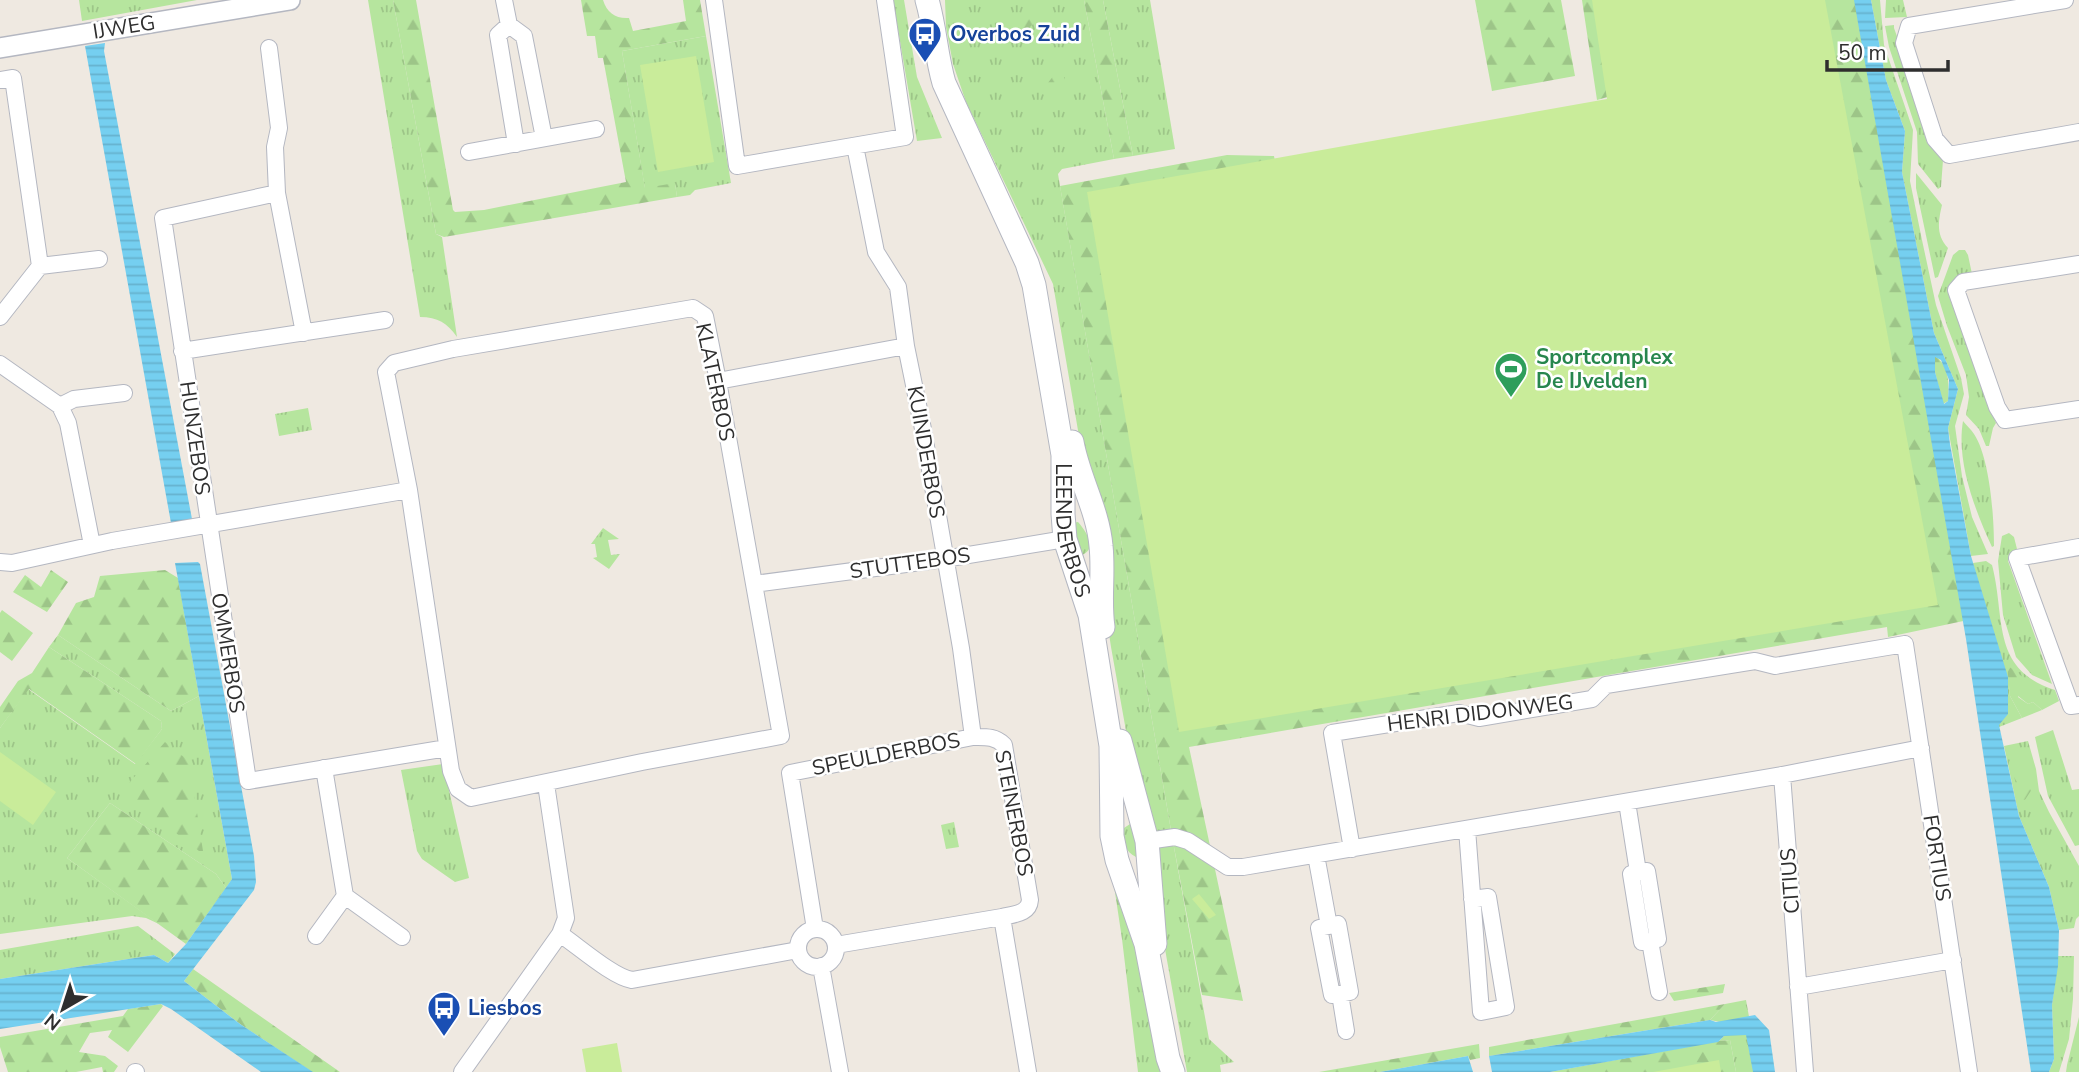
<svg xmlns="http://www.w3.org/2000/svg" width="2079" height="1072" font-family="'Nunito Sans',sans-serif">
  <defs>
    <pattern id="grass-tufts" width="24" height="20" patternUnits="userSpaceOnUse" patternTransform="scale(1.75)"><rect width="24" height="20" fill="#b6e59e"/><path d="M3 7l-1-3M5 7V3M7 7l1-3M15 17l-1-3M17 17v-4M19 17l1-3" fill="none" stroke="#9dc588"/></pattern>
    <pattern id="forest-firs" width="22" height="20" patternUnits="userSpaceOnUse" patternTransform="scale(1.75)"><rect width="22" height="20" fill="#b6e59e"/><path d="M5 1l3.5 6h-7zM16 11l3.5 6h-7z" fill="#9dc588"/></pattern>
    <pattern id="water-rules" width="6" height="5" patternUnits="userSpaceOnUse" patternTransform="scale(1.75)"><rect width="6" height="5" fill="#75cff0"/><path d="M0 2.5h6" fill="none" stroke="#66b2ce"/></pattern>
  </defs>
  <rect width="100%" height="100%" fill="#efe9e1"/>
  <path fill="url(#grass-tufts)" d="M79,0h118l-115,21z
    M368,0h25l43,234 6,3 15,100c-10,-14 -19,-20 -37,-20z
    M893,0h11l13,77 25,61 -25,3z
    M945,0h139l30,159 -52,10 -4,5 115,668 36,197 25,23 -14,3 1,7h-34l-76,-425 -30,-199 -28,-164 -87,-182 -13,-38 -7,-37z
    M1103,0h47l25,149 -42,7z
    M1871,0h9l4,45 29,85 -3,51 12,59 14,65 25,73 3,16 -9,32 7,50 10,41 16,37 -17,2 -23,-128 10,-39 -24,-56 -32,-161 3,-41 -19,-51z
    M1886,0h17l4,17 -22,1z
    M1894,25v3l37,104 12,28 -2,27 -3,2 -20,-25 -1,-32 -28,-85 -4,-21z
    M706,36l25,147 -36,7 -5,5 -13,2 -2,-13 -30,5 -23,-138z
    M1916,173l26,32c-4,16 -6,31 6,43l-10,29 -3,1 -19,-90z
    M1959,250h6l3,5 4,19 -21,10 -2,12 47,127 -3,5 -4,18h-3l-7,-17 -13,-14 3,-18 -3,-22 -19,-49 -9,-30 15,-41z
    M308,408l4,22 -33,6 -4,-22z
    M1963,421c3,4 8,8 11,13 16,24 20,83 20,112l-2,1c-17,-37 -36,-85 -29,-126z
    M1078,522c8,9 20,27 4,33l-10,-32z
    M603,528l16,11 -11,1 3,15 9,-1 -11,15 -16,-11 4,-1 -2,-13h-4z
    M2009,533l5,4 3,12 -5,4 -4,8 44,123 -20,-9 -16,-18 -13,-42 -5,-54 4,-25z
    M1986,561l6,4c14,53 -2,104 63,125l4,11 -17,9 -9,-8 -5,2 -10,-8 -10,-30 2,30 12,22 -23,9 -19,-136 -7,-28z
    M58,635l113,76 28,-15 33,183 -6,9 -10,-14 -106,-71 -43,55 92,66 -13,-6 -14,-2 -132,18v-206l28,-39 107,75 27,-35 -1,-8 -112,-74z
    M2053,730l19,60 7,-1v56l-4,1 -27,-50 -13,-59z
    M2028,741l8,28 3,22 10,21 30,54v50l-3,3 -2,9 -15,2 -10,-43 -30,-71 -15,-70z
    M443,764l26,114 -14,4 -33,-23 -5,-8 -16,-81z
    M954,822l5,25 -13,2 -5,-24z
    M1130,824l5,1 4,31 -3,1c-11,-5 -13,-16 -15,-27z
    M1110,859l27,70 25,143h-24l-16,-133z
    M138,926l37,28 -7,9 -14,-8 -154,24v-29z
    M2058,956h16l-1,43 -4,40 -10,33h-10l5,-13 -2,-54z
    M1746,1000l13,72h-23l-6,-32 -11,1 5,-5 -4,-14 -10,-2 15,-16z
    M2079,1017v55h-13l1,-7z"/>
  <path fill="url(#forest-firs)" d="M393,0h23l37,210 2,2 29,-2 142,-28 -23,-124h-5l-3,-22h-8l-6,-36h22c4,13 13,19 26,18l4,13 53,-10 -3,-21h17l6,36 -84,15 23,137 30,-5 2,14 -233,40 -8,-3z
    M1084,0h19l30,156 -19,3z
    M1475,0h86l14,76 -83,15z
    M1582,0h12l17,96 -14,4z
    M1822,0h35l111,620 -80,17 -1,-10 -698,120 54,254 -41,-6 -29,-153 -113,-656 167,-31 47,1 2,11 -136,295z
    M1014,16l25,2 -20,20 -28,-2z
    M1062,65l4,24 -18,17 -1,-22z
    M1935,356c15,10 14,29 13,45l-5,3 -8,-32z
    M51,570l17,12 -21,30 -34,-20 12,-17 16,12z
    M165,570l13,8 21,118 -28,15 -113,-76 18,-32 18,-6 6,-21z
    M2,610l31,23 -21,28 -12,-9v-39z
    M49,647l112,74 1,8 -26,35 -107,-75 -29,39v-21l18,-26 14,-8z
    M2007,665l17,13 -6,19 10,7 5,-2 9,8 -20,8 -12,-22z
    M165,742l24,19 14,90h-4l-77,-60z
    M2033,771l1,15 -13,20 -7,-30z
    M110,803l106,71 10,14 -40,56 -119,-86z
    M193,969l147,103h-28l-72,-48 -56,-43z
    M1725,984l-2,9 -49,8 -5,-8z
    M161,1004l2,2 -35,46 -20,-15 4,-7 -22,3 -11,19 26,4 13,10 -4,6h-11l-1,-5 -26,5h-68l-8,-25v-10l123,-21 5,-7z
    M1725,1004l-15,16 -221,36v-9z
    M1730,1040l6,32h-186l169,-31z
    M1479,1044l1,14 -10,2 -2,-4 -88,16h-61z"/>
  <path fill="#c9ec9a" d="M1592,0h233l113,605 -759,127 -92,-540 520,-93z
    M696,56l18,106 -56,10 -18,-107z
    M0,752l56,40 -23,33 -33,-24z
    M1199,894l17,21 -7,4 -17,-20z
    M617,1043l5,29h-36l-4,-23z
    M1719,1060l2,12h-68z"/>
  <path fill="url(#water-rules)" fill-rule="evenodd" d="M1854,0h17l15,80 19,51 -3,41 32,161 24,56 -10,39 2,16 21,112 37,121v37l-9,11 20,91 30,71 10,43 -1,36 -6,39 2,54 -5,13h-18l-65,-433zM1935,357l6,3 8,20 -1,21 -4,3 -9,-32z
    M105,43l-1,8 88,468 -21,4 -86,-477z
    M198,562l2,2 54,292 2,26 -2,8 -70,91 56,43 73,48h-52l-90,-63 -10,-5 -161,25v-50l154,-24 14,8 18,-19 46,-65 -57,-316z
    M1755,1015l14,15 6,42h-22l-7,-37 -22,1 -6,6 -168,30h-58l-3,-16 221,-36 6,2z
    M1468,1056l5,16h-93z"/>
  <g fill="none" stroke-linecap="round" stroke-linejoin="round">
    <defs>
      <path id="minor" d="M504,0l5,25 15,11 20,102
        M714,0l23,166 168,-29 -20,-137
        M2065,0l-156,26 -5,17 31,96 14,16 130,-23
        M509,25l-11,10 18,109
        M269,48l10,80 -4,19 2,46 27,140
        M0,80l13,-2 27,188 -40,51
        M855,146l21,106 22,35 8,59 17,83 38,219 12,89
        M469,152l127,-23
        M277,193l-114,25 85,563 199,-33
        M2079,264l-116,18 -7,8 41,117 8,13 74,-11
        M40,266l59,-7
        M693,308l12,8 13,65 63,355 -139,26 -171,36 -13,-9 -7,-18 -42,-281 -23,-118 8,-9 59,-14z
        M182,351l203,-31
        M0,364l60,42 8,17 24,122
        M718,381l188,-35
        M60,406l14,-7 50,-6
        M2079,547l-62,11 54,148 8,-1
        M0,562l12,1 100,-22 297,-51
        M754,584l190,-25 121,-20
        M324,768l21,128
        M1782,775l23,297
        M1627,802l11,70 9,-1 11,68 -8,2 9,51
        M1467,829l14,183 25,-5 -18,-110 -16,2
        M1147,841l28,-4 13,4 40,26h15l539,-92 139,-27
        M1352,849l-20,-116 127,-20 20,5 113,-19 14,-14 149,-24 20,5 130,-22 64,428
        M1316,855l13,71 9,-2 12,68 -10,2 6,37
        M1638,872l-7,2 11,68 8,-1
        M1002,917l26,155
        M1329,926l-10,2 13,67 8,-1
        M815,929l-25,-156 183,-36c12,0 22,-1 31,8l26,155c-1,14 -16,14 -28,17l-166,28
        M798 948a19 19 0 1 1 38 0a19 19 0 1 1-38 0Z
        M560,934c18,12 53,43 72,46l166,-30
        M316,936l29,-40 57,41
        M821,966l19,106
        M1798,987l155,-27
        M135,1072h1
        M462,1072l98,-138 6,-16 -20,-134"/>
      <path id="tertiary" d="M0,48l290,-48"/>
      <g id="secondary">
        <path id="s1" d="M927,0c8,27 9,56 17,83l83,180 7,22 29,170v59l2,25 25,76 21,131 1,90 5,24 29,84 22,114 5,14"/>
        <path d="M1072,442c6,35 26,68 29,104 3,27 -2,54 2,81"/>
        <path d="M1120,741l27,100 8,103"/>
      </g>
    </defs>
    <use href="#minor" stroke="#b4b7c1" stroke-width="18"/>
    <use href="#tertiary" stroke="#b4b7c1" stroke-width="22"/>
    <use href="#secondary" stroke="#b4b7c1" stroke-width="25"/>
    <use href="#minor" stroke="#fff" stroke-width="16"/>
    <use href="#tertiary" stroke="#fff" stroke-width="19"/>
    <use href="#secondary" stroke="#fff" stroke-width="23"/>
  </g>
  <defs>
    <symbol id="bus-pin" viewBox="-11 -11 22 30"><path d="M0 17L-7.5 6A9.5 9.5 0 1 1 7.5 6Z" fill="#1a4fb4" stroke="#fff"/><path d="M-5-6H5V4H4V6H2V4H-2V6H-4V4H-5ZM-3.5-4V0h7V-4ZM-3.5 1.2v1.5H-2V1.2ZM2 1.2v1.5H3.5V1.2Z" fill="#fff"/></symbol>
    <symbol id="stadium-pin" viewBox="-11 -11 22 30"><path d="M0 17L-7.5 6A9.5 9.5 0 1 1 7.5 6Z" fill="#2e9e5b" stroke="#fff"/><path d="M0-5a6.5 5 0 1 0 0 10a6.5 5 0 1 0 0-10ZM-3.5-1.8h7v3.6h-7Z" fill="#fff"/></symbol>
  </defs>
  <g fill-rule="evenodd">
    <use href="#bus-pin" x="906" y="15" width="38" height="52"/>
    <use href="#stadium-pin" x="1492" y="350" width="38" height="52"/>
    <use href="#bus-pin" x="425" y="989" width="38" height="52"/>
  </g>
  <g text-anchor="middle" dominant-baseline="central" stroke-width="5" stroke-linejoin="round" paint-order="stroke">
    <g font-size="21" fill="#2e2e2e" stroke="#fff">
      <text transform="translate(124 27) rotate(-9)">IJWEG</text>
      <text transform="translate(715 382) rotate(78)">KLATERBOS</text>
      <text transform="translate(195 438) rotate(82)">HUNZEBOS</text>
      <text transform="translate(926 452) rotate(80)">KUINDERBOS</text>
      <text stroke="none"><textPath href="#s1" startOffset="555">LEENDERBOS</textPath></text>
      <text transform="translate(910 563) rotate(-8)">STUTTEBOS</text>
      <text transform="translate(228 653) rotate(81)">OMMERBOS</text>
      <text transform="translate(1480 713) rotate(-7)">HENRI DIDONWEG</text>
      <text transform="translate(886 754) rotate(-11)">SPEULDERBOS</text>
      <text transform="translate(1014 813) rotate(79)">STEINERBOS</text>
      <text transform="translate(1937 858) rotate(81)">FORTIUS</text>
      <text transform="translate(1790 881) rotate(-94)">CITIUS</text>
    </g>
    <g font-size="21" font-weight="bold" fill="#164399" stroke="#fff" text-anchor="start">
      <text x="950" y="34">Overbos Zuid</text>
      <text x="468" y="1008">Liesbos</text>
    </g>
    <g font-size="21" font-weight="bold" fill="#27864d" stroke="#fff" text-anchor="start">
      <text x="1536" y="357">Sportcomplex<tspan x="1536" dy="24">De IJvelden</tspan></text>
    </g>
  </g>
  <g transform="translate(63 1009) rotate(219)" stroke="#ffffff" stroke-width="5" paint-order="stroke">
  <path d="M0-5L12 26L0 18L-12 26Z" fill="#2e2e2e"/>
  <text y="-10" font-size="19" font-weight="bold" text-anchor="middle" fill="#2e2e2e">N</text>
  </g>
  <path d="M1827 60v10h121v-10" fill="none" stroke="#2e2e2e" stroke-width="3.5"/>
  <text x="1838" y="60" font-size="21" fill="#2e2e2e" stroke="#ffffff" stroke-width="5" paint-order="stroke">50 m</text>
</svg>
